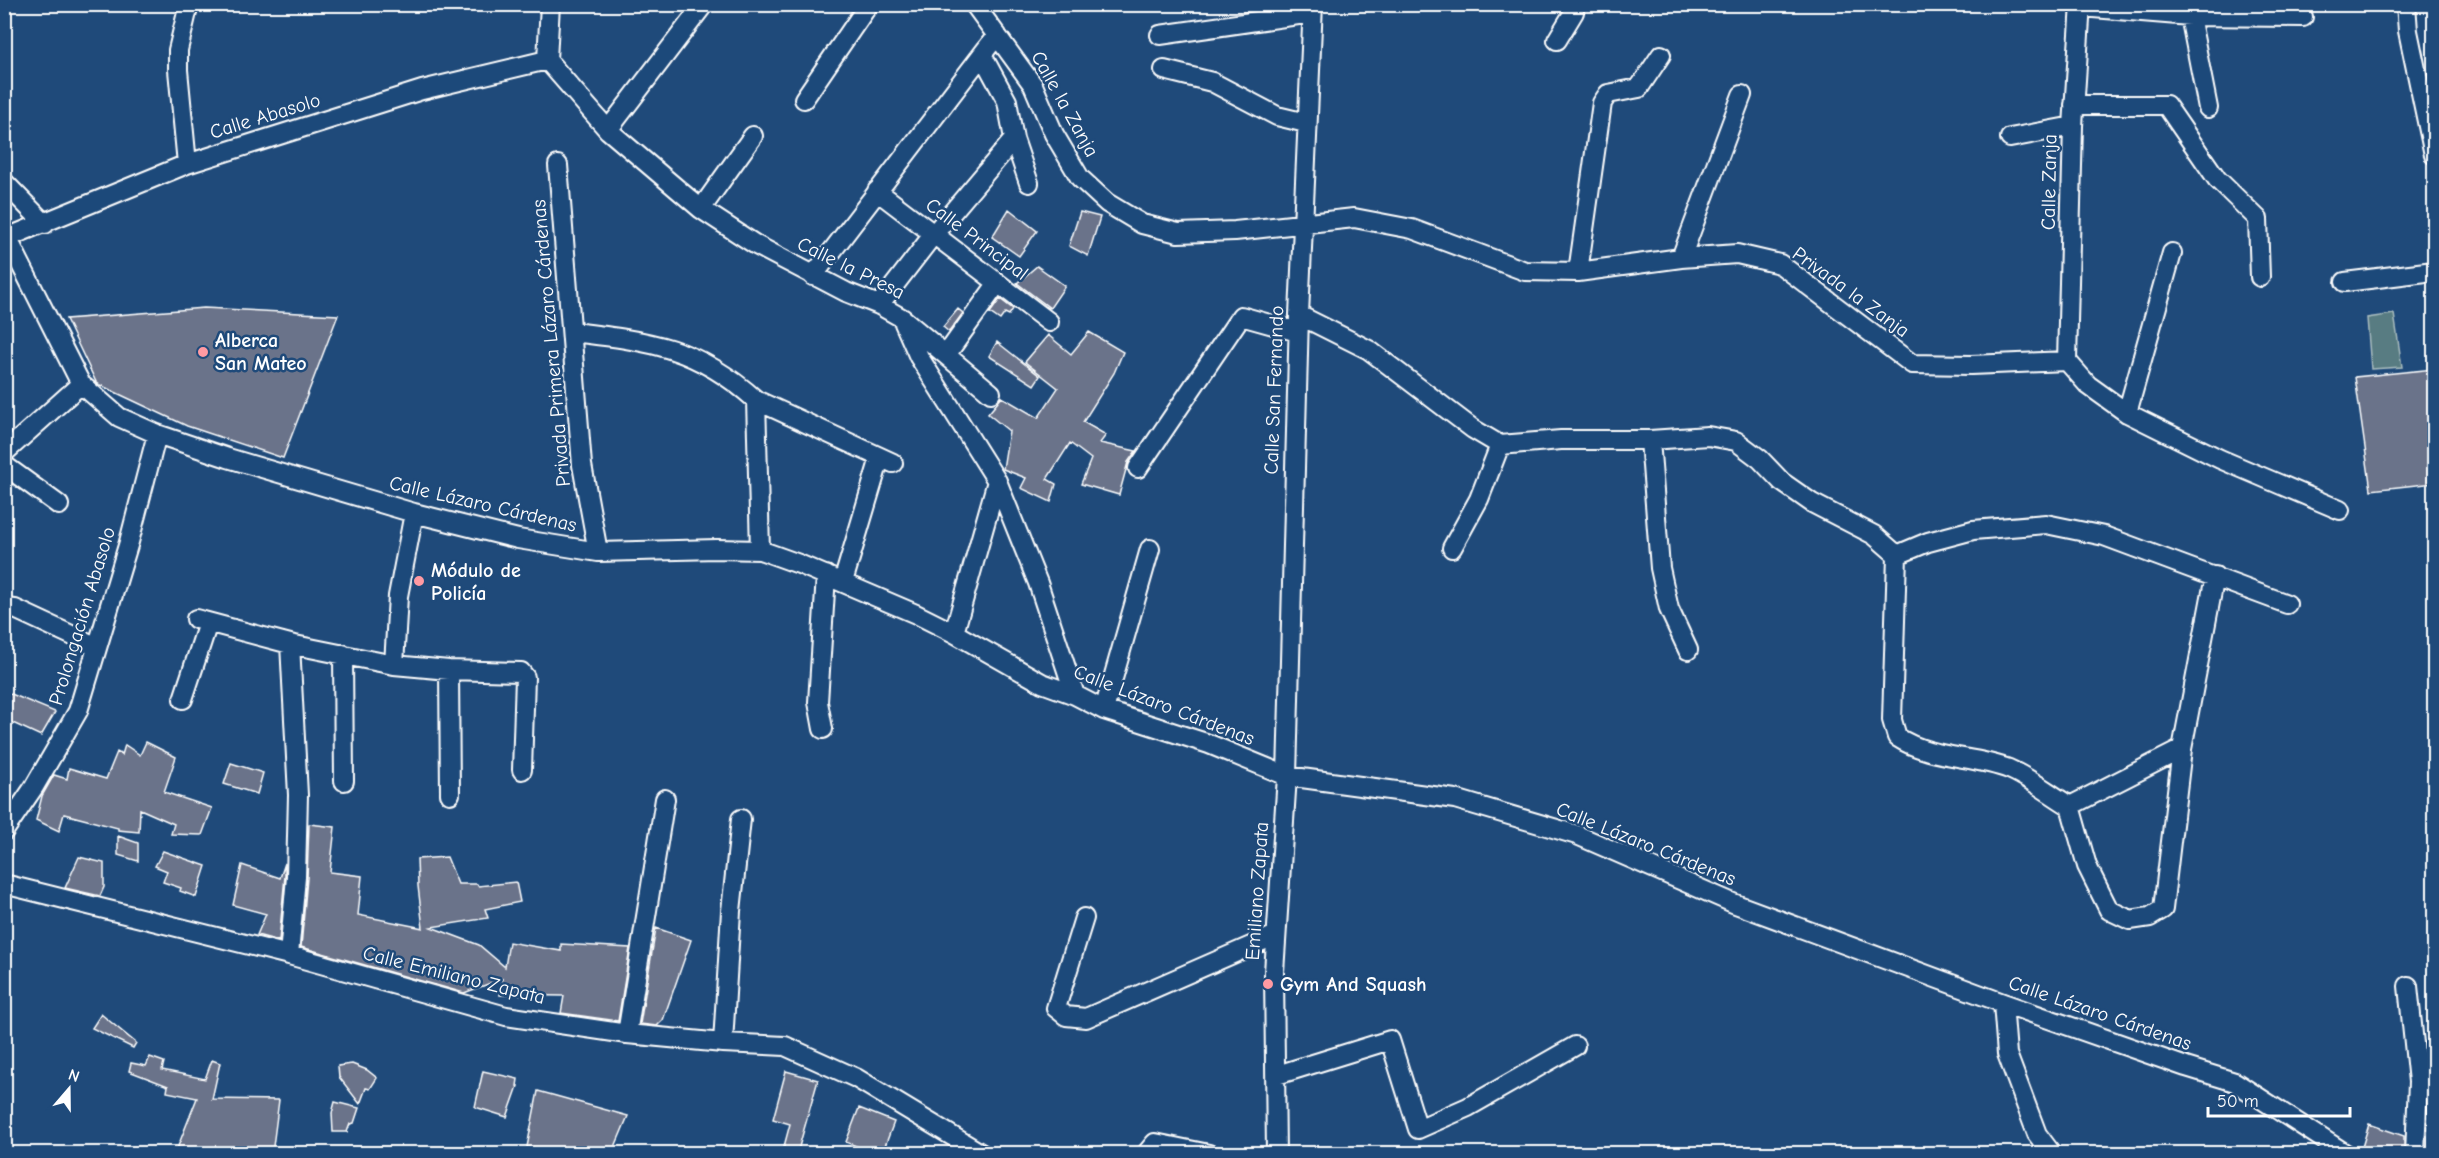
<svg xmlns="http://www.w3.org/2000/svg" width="2439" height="1158" font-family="'Comic Neue',sans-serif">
  <rect width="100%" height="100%" fill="#1f4a7a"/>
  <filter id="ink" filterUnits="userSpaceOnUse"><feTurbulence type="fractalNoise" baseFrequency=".0167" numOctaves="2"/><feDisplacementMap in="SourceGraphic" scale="12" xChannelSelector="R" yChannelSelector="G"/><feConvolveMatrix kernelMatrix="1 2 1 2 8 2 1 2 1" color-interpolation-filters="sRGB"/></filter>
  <g filter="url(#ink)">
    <path fill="#587c82" stroke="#acbec0" stroke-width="1.5" d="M2394,314l8,53 -31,2 -4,-51z"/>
    <path fill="#6a738a" stroke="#fff" stroke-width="1.5" d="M1009,209l28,22 -18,25 -27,-19z
      M1080,212l20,5 -12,39 -19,-10z
      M1037,266l28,20 -15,22 -33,-25z
      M1000,299l13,10 -4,6 -4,-2 -5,7 -10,-7z
      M204,308l134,7 -55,143 -96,-32 -87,-41 -4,-3 -30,-63z
      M958,309l5,4 -14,19 -6,-5z
      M1089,332l34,20 -9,21 -31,49 23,13 -6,8 36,8 -8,11 -9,33 -38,-11 10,-25 -21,-16 -23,36 9,5 -5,18 -30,-14 5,-10 -23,-9 6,-38 -21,-17 14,-17 36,21 20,-30 -33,-26 23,-27 23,19z
      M997,342l43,34 -6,9 -45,-29z
      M2434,369v114l-63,7 -16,-113z
      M4,691l51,21 -14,24 -37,-17z
      M146,742l30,15 -12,35 48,16 -10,27 -31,-1 3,-10 -34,-15 -1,23 -21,-2v-2l-54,-14 -5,17 -23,-11 6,-24 12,-21 13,4 2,-11 37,11 11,-27 5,3 3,-10 15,10z
      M231,763l32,10 -6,21 -33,-10z
      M309,824l26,3 -5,45 32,4 -4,39 65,13 -5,-42 -1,-27 30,-2 11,27h19l1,2 38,-4 4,20 -35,7 3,9 -57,9 48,18 26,22 4,-25 52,9v-7l69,4 -12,73 -57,-8 3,-17 -64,-1 2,-16 -38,14 -163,-46 6,-69z
      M118,836l20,7v18l-20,-6z
      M163,851l43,15 -10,31 -16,-6 1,-3 -18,-6 4,-11 -12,-5z
      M79,857l25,6v24l-4,9 -35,-8z
      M285,863v13l-6,65 -22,-6 9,-21 -33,-9 9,-40 38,13z
      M656,928l35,12 -28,80 -6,6 -17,-2z
      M101,1014l35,29 -3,5 -41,-20z
      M150,1057l14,5 -2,8 43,9 7,-19 8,3 -8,36 67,1 -7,54h-97l22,-56 -30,-6 1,-6 -39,-15 2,-8 15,3z
      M352,1064l15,6 10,8 -7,11 -4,-1 -6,16 -21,-27 -1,-11z
      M483,1071l35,8 -1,7h1l-11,31 -32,-10z
      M786,1071l32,9 -21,74h-15l8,-30 -17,-5z
      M538,1091l90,25 -16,38h-56l-29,-7z
      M335,1102l24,6 -5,15 -4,1 -3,8h-14l-1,-19z
      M859,1108l35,14 -12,32h-6l-30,-12z
      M2369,1124l35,12v18h-44z"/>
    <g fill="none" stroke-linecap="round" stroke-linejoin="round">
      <defs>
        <path id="minor" d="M974,4l59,81 21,49 26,44 27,25 35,21 36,9 57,-2 119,-13 58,11 113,42 53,1 103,-14 56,-4 43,10 132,100 59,1 96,-4 21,24 39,28 93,46 120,51
          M2406,4l2,27 26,124
          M2081,7l109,9 113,1
          M2190,16l18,92
          M1160,35l152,-22
          M1557,40l17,-28 -1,-8
          M982,55l25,46 7,38 15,44
          M547,60l61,70 93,79 55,36 90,47 33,13 23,13 89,75
          M547,60l3,-56
          M1164,70l48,12 65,34 29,7
          M804,99l65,-95
          M2074,105h92l51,74 41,40 2,58
          M608,130l96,-126
          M2010,138l63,-12
          M187,164l-9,-94v-20l11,-46
          M558,165l24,300 16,87
          M4,182l41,42
          M877,191l172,131
          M701,209l52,-73
          M4,239l183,-75 235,-74 125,-30
          M8,239l73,145 38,33 38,17 71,24 186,55 104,26 80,13 119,-3 43,1 39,14 117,50 38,19 88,50 33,12 29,15 105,34 78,32 168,23 122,36 156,68 270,100 183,64 49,15 111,72
          M1681,258l61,-163
          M1578,272l24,-169 6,-9 31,-6 22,-33
          M813,276l184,-241
          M2345,282l89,-11
          M879,305l54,-70 81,-96
          M1299,315l70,35 104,79 27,16 61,-5h89l58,-4 28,5 24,18 22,23 30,21 62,32 23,20 31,-13 45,-12 73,-6 58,12 183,68
          M904,323l15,34 78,124 41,102 37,112
          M572,332c77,9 124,14 184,68l4,150
          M946,355l51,-71
          M2067,361l6,-235 8,-122
          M756,400l137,63
          M2127,413l45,-160
          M1650,440l10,128 9,41 19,41
          M4,453l77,-69
          M4,465l55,40
          M1138,468l103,-152 57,16
          M1452,548l27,-49 21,-54
          M1897,555l-5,165 5,17c33,22 76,18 112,32 21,9 41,25 61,37l112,-57
          M843,582l37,-124
          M4,608l11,1 82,38
          M196,619l94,25 104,21 55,5 72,2 4,5 -3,93
          M954,633l43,-152
          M343,654l1,127
          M394,665l4,-69 16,-83
          M449,670l1,124
          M183,699l25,-76
          M1104,710l46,-161
          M823,729l-5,-27 8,-127
          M2070,806l17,60 22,44 21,10 20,-3 13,-8 19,-160 33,-173
          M4,831l30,-44 44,-76 51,-169 28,-108
          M4,884l285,71 217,61 121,18 96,9 62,3 71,32 126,76
          M1084,918l-28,90 10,8 20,2 190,-83
          M289,955l7,-78 2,-82 -8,-151
          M2408,986l10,96 -3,72
          M2003,1003l4,51 30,80 15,20
          M627,1034l38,-235
          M723,1043l8,-132 10,-92
          M1277,1075l113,-35 28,89 50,-22 107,-61
          M1146,1154l9,-11 54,11
          M1276,1154l-2,-182 13,-196 12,-461 14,-311"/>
      </defs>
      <use href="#minor" stroke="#fff" stroke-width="22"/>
      <use href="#minor" stroke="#1f4a7a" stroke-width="18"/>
    </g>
  </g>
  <g fill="#ff9aa2" stroke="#1f4a7a" stroke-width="2">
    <circle cx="203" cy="352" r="6"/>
    <circle cx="419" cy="581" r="6"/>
    <circle cx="1268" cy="984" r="6"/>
  </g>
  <g text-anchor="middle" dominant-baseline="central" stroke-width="5" stroke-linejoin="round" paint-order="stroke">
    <g font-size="20" fill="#fff" stroke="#1f4a7a">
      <text transform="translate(1065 104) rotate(61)">Calle la Zanja</text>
      <text transform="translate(265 116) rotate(-17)">Calle Abasolo</text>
      <text transform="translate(2049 182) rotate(-89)">Calle Zanja</text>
      <text transform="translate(977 239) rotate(37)">Calle Principal</text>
      <text transform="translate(851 268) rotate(26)">Calle la Presa</text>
      <text transform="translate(1851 292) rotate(36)">Privada la Zanja</text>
      <text transform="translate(551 343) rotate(-95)">Privada Primera Lázaro Cárdenas</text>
      <text transform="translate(1274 390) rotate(-88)">Calle San Fernando</text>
      <text transform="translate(483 504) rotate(13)">Calle Lázaro Cárdenas</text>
      <text transform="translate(82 616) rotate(-73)">Prolongación Abasolo</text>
      <text transform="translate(1164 705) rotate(21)">Calle Lázaro Cárdenas</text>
      <text transform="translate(1646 844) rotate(22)">Calle Lázaro Cárdenas</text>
      <text transform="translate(1257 891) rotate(-86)">Emiliano Zapata</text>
      <text transform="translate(454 975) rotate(14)">Calle Emiliano Zapata</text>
      <text transform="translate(2100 1013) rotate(19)">Calle Lázaro Cárdenas</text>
    </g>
    <g font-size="20" font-weight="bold" fill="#fff" stroke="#1f4a7a" text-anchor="start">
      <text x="215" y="340">Alberca<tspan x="215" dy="23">San Mateo</tspan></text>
      <text x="431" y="570">Módulo de<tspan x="431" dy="23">Policía</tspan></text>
      <text x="1280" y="984">Gym And Squash</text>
    </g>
  </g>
  <rect width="2439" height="1158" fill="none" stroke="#1f4a7a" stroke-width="24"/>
  <rect x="12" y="12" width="2415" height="1134" fill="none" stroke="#fff" stroke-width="2" filter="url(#ink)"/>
  <g transform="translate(69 1089) rotate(20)" stroke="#1f4a7a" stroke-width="4.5" paint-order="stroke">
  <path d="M0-4.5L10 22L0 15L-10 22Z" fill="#ffffff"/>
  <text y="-9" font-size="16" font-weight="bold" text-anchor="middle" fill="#ffffff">N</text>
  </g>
  <path d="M2208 1107v9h142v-9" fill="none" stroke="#ffffff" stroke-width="3"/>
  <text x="2217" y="1107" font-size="18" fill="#ffffff" stroke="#1f4a7a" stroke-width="4.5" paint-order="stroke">50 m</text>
</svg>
